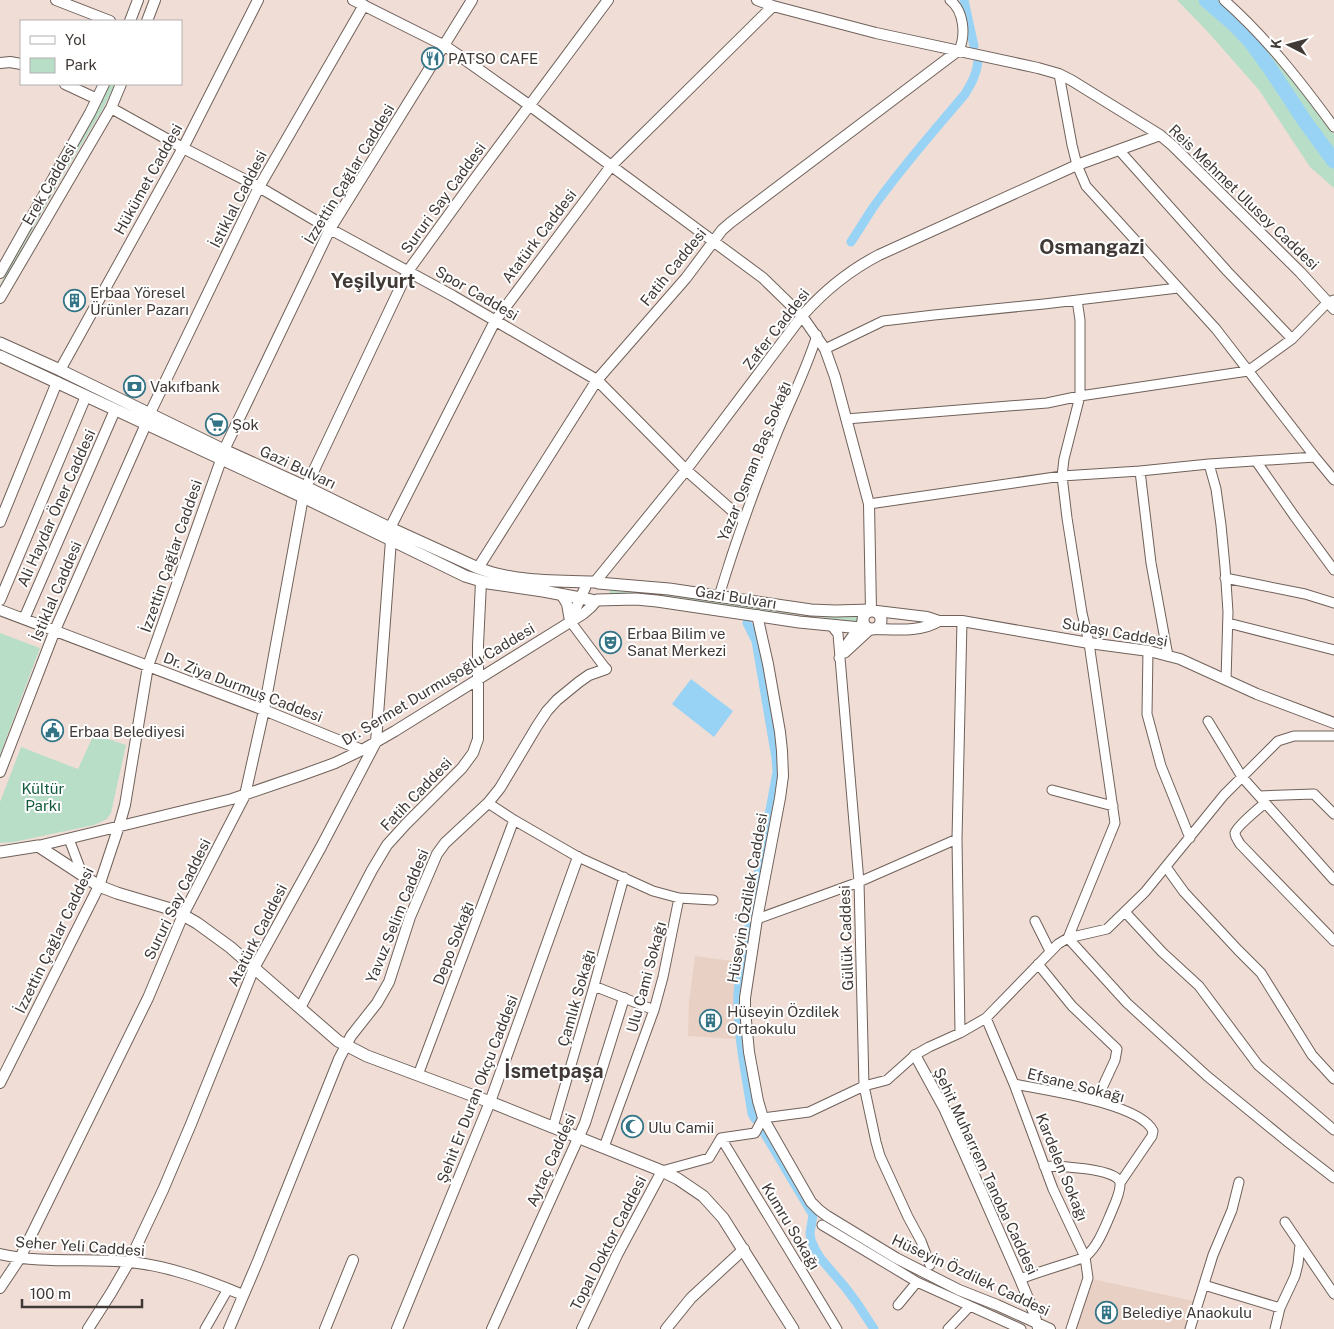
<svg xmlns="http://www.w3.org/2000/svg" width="1334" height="1329" font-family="'Public Sans',sans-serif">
  <rect width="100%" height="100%" fill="#f0ded6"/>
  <path fill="#e8d0c4" d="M695,956l45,6 -4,27 1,50 -49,-3 1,-35z
    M1092,1279l102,22 -8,28h-110z"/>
  <path fill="#b9dec8" d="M1177,0h42l15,13 29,28 71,93v54l-24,-21 -51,-77 -52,-59z
    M110,84h5l-11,23 -49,82 -55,99v-3l13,-26 44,-80 32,-53z
    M610,588c21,2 42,5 64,8 62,8 123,19 185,20v6l-99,-12 -88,-13 -63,-3z
    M0,633l40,15 -40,107z
    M94,734l32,11 -15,68 -4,6 -13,6 -80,17 -14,1v-41l21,-55 57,22z"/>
  <path fill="#98d3f5" d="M691,679l42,32 -19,26 -42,-33z"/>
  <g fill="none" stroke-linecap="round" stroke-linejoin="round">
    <path stroke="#98d3f5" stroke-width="9" d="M964,0l10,46
      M851,242c7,-11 14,-22 21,-33 28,-40 61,-77 93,-115 6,-10 12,-20 13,-33
      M747,623l9,18 20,117 1,14 -26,141
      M749,926c-4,23 -10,46 -11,69 -1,40 8,79 14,119l3,5
      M763,1131l50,84 -3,18 1,7 4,9 6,10 24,28 12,16 17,26"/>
    <path stroke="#98d3f5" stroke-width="15" d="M1206,0l29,25 16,17 18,25 37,56 28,38"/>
    <defs>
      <path id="minor" d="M950,0c14,11 16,35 9,50
        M1224,0c42,37 77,82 110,127
        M1059,74l13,71 5,20 9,21 130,143 99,128 19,23
        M1119,150l108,121 65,68
        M1077,300l3,20v76l-16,63 -2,17 5,42 15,95 7,30 26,180 -47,115 59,65 80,73 82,67 45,35
        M825,349l58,-28 51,-6 110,-11 134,-16
        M846,419l201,-16 33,-7 168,-25 44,-32 36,-37 6,-2
        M1256,461l39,56 39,53
        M1209,464l7,25 5,36 4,42 3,45 -2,68
        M1140,471l11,92 17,93
        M869,504l193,-28 78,-5 69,-7 106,-7
        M1225,578l80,16 29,9
        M719,596c16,-53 35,-106 56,-158 14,-35 31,-67 42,-103
        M570,621l36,48
        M1228,623l106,27
        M831,625l7,9 21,248 5,204 12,56 4,14 28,61 13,24 9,24
        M1148,650l-1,64 14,52 29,72
        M845,653l26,-24
        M839,658l9,-16 15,-21
        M1208,721l34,56 92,103
        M1052,790l61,16
        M1259,796l55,-2 20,20
        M488,803l26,17 64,37 75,34 26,7 34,2
        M1265,803c-6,5 -29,24 -30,30 0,4 3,7 5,11l94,97
        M69,839l14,37
        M1166,867l18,25 54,58 23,23 51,82 22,24
        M1125,912l37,40 37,34 59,79 76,65
        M757,919l102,-37 98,-43
        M1035,921l15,30
        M1038,964l34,42 45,43 -2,11 -19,41
        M594,986l60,24
        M986,1018l28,66 39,105 32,68 3,21 -17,51
        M960,1033l-3,-194 5,-218
        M418,1075l96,-255
        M1014,1084c29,6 126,19 139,47l-1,5 -32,47
        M553,1127l41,-141 30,-109
        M721,1138l116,191
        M604,1147l50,-137 9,-33 16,-79
        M662,1171l47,-13 12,-20 34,-5 8,-15 46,-6 55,-26 23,-6 28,-25 14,-8 31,-14 26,-15 72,-74 10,-6 39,-9 38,-37 79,-97 54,-54 16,-5h40
        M1285,1222l49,72
        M822,1225l95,57 104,47
        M1020,1279c16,-6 32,-11 48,-16 5,-2 14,-4 18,-7 12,-10 19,-29 25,-43 3,-7 10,-22 9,-30 -1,-15 -64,-17 -76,-17
        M1204,1285l76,23
        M898,1305l19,-23
        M205,1329l23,-40
        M948,1329l22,-23
        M1190,1329l23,-74 19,-45 7,-28
        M1275,1329l5,-21 15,-32 3,-12 2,-20"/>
      <path id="tertiary" d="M56,0l54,21
        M353,0l92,46 19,13 65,46 234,173 39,38 23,33 10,28 34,127 2,106
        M757,0l16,6 103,27 162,35 21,6 12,6 89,55 13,11 127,126 34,37
        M130,21l8,-21
        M147,21l8,-21
        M0,63l10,-1 11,2
        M65,84l32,15
        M111,108l72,40 76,39 71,42 123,67 144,84 89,90 57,50
        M0,273l90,-160 14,-29
        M0,298l111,-190 10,-24
        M60,370l123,-222 75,-148
        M150,413l109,-226 105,-182
        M224,450l106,-221 142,-229
        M306,487l102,-216 63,-87 137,-184
        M0,522l57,-140
        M390,528l105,-207 116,-155 162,-160
        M478,568l119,-188 89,-102 36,-48 8,-7 229,-173
        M595,582l91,-112 116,-154c22,-25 48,-46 77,-61l198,-90 83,-30
        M561,594l6,10 3,17
        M0,600l86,-204
        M0,610l264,100 98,40
        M877,611l50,6 12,4h23l127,22 60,8 31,8 77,35 77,29
        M757,615l11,49 12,68 2,19 1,25 -3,22 -23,121 -12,79v12l4,42 9,49 5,17 48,84 8,8 8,6 69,42 63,32 38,15 53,24
        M24,619l91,-209
        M570,621l15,-33
        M871,629c22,0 49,4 68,-8
        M0,772l55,-142 91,-206
        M38,846l194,-47 70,-24 33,-12 27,-13 33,-19 188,-117 8,-7 6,-7
        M300,1008l72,-138 15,-25 19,-21 56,-56 11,-15 5,-14v-94l3,-63
        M915,1055l29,53 19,42 57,129 14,34 4,15
        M0,1083l99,-197 20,-60 6,-21 23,-139 73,-206
        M0,1254c42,10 87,4 130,8 39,4 77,18 113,33
        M0,1288l20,-30 128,-260 35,-83 62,-120 19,-85 39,-213
        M88,1329l23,-36 18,-31 34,-72 28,-66 63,-156 67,-121 55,-105 15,-202
        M229,1329l29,-68 81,-202 12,-23 26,-33 12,-21 21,-65 27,-63 8,-11 43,-40 12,-15 37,-62 10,-15 10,-11 22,-18 10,-7 17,-6
        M325,1329l28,-69
        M397,1329l93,-227 88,-245
        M492,1329l93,-206 39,-125
        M582,1329l35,-74 45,-84
        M666,1329l25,-31 53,-49"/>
      <path id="secondary" d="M0,343l60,27 164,80 82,37 84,41 88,40c35,14 79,13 117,14
        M0,356l303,141 162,79 23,7 55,8 48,9
        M598,583l71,6 142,21 24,1 36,-1
        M597,600l39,-1 21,2 142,21 72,7
        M863 620a9 9 0 1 1 18 0a9 9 0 1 1-18 0Z
        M0,852l38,-6 61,40 18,7 57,17 23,13 33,24 108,94 29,15 123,46 172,69 16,8 25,17 20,22 70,111"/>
    </defs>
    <use href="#minor" stroke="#70615a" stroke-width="11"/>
    <use href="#tertiary" stroke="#70615a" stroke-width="12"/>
    <use href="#secondary" stroke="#70615a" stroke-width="13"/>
    <use href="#minor" stroke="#fff" stroke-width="9"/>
    <use href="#tertiary" stroke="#fff" stroke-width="10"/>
    <use href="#secondary" stroke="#fff" stroke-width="11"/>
  </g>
  <defs>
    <symbol id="restaurant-ring" viewBox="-11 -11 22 22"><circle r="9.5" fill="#fff" stroke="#337487" stroke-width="1.5"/><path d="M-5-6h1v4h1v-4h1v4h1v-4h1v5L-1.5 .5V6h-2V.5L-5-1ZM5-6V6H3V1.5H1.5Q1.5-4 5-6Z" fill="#337487"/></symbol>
    <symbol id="building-ring" viewBox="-11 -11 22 22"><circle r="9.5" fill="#fff" stroke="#337487" stroke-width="1.5"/><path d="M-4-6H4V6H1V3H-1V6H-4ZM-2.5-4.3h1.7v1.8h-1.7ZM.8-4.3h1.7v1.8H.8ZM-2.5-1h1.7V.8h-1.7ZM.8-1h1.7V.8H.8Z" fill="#337487"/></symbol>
    <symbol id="bank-ring" viewBox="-11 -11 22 22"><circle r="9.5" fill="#fff" stroke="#337487" stroke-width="1.5"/><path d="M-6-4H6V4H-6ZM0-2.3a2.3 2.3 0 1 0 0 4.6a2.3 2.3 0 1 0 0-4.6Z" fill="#337487"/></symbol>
    <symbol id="supermarket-ring" viewBox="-11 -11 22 22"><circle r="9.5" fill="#fff" stroke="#337487" stroke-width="1.5"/><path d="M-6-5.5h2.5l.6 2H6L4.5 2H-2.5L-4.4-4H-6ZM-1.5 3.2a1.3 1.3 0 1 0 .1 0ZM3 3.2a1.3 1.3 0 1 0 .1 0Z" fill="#337487"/></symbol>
    <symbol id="theatre-ring" viewBox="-11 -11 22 22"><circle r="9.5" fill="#fff" stroke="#337487" stroke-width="1.5"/><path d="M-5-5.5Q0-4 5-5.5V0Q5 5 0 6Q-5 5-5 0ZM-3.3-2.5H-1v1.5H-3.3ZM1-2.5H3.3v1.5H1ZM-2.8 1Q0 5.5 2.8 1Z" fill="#337487"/></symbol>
    <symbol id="civic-ring" viewBox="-11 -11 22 22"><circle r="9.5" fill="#fff" stroke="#337487" stroke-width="1.5"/><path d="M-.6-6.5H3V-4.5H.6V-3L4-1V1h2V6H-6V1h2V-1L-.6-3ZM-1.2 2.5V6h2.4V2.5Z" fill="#337487"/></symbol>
    <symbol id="mosque-ring" viewBox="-11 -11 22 22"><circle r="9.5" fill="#fff" stroke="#337487" stroke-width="1.5"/><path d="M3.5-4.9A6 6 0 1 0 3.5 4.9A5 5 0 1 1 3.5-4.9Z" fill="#337487"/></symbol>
  </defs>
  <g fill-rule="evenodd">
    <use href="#restaurant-ring" x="420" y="46" width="25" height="25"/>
    <use href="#building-ring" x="62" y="288" width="25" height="25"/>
    <use href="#bank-ring" x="122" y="374" width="25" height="25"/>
    <use href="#supermarket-ring" x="204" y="412" width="25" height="25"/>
    <use href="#theatre-ring" x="598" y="630" width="25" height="25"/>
    <use href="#civic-ring" x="40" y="718" width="25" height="25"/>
    <use href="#building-ring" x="698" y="1008" width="25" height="25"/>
    <use href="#mosque-ring" x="620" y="1114" width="25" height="25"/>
    <use href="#building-ring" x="1094" y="1300" width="25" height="25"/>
  </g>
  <g text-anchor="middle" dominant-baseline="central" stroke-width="4" stroke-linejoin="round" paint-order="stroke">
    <g font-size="15" fill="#403936" stroke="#fff" text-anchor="start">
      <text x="448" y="58">PATSO CAFE</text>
      <text x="90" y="292">Erbaa Yöresel<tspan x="90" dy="17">Ürünler Pazarı</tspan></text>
      <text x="150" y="386">Vakıfbank</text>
      <text x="232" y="424">Şok</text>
      <text x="627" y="633">Erbaa Bilim ve<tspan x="627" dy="17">Sanat Merkezi</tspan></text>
      <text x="69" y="731">Erbaa Belediyesi</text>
      <text x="727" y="1011">Hüseyin Özdilek<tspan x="727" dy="17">Ortaokulu</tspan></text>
      <text x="648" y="1127">Ulu Camii</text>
      <text x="1122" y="1312">Belediye Anaokulu</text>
    </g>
    <g font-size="15" fill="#403936" stroke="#fff">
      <text transform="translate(349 174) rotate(-59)">İzzettin Çağlar Caddesi</text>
      <text transform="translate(148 179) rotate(-61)">Hükümet Caddesi</text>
      <text transform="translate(49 184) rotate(-60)">Erek Caddesi</text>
      <text transform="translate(1244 197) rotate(44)">Reis Mehmet Ulusoy Caddesi</text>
      <text transform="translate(443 198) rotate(-54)">Sururi Say Caddesi</text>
      <text transform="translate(238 199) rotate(-63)">İstiklal Caddesi</text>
      <text transform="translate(539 236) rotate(-53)">Atatürk Caddesi</text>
      <text transform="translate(673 267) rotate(-51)">Fatih Caddesi</text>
      <text transform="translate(477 293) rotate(30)">Spor Caddesi</text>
      <text transform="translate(776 329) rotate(-52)">Zafer Caddesi</text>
      <text transform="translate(754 461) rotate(-68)">Yazar Osman Baş Sokağı</text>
      <text transform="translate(298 467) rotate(25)">Gazi Bulvarı</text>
      <text transform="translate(56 508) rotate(-66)">Ali Haydar Öner Caddesi</text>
      <text transform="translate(171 556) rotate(-71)">İzzettin Çağlar Caddesi</text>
      <text transform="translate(56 591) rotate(-67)">İstiklal Caddesi</text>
      <text transform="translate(736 597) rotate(9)">Gazi Bulvarı</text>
      <text transform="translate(1115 632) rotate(10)">Subaşı Caddesi</text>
      <text transform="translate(438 684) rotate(-31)">Dr. Sermet Durmuşoğlu Caddesi</text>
      <text transform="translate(243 687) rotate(21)">Dr. Ziya Durmuş Caddesi</text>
      <text transform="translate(416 794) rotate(-46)">Fatih Caddesi</text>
      <text transform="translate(747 898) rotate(-80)">Hüseyin Özdilek Caddesi</text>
      <text transform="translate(177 899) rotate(-64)">Sururi Say Caddesi</text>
      <text transform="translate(397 916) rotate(-68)">Yavuz Selim Caddesi</text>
      <text transform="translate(257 935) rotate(-63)">Atatürk Caddesi</text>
      <text transform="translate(846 938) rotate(-92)">Güllük Caddesi</text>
      <text transform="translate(54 940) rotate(-64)">İzzettin Çağlar Caddesi</text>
      <text transform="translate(453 943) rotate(-69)">Depo Sokağı</text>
      <text transform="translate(646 977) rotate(-75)">Ulu Cami Sokağı</text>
      <text transform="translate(576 998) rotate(-74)">Çamlık Sokağı</text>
      <text transform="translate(1076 1085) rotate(14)">Efsane Sokağı</text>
      <text transform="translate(477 1089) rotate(-69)">Şehit Er Duran Okçu Caddesi</text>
      <text transform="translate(551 1160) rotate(-66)">Aytaç Caddesi</text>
      <text transform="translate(1062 1167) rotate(68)">Kardelen Sokağı</text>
      <text transform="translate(986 1171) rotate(65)">Şehit Muharrem Tanoba Caddesi</text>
      <text transform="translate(791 1226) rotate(59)">Kumru Sokağı</text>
      <text transform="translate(608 1243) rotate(-63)">Topal Doktor Caddesi</text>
      <text transform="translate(80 1246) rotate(4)">Seher Yeli Caddesi</text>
      <text transform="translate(971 1275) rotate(25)">Hüseyin Özdilek Caddesi</text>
    </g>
    <g font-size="15" fill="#11593a" stroke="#fff">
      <text x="43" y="788">Kültür<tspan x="43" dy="17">Parkı</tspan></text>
    </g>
    <g font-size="20" font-weight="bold" fill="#403936" stroke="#fff">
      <text x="1092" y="247">Osmangazi</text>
      <text x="373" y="281">Yeşilyurt</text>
      <text x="554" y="1071">İsmetpaşa</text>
    </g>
  </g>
  <rect x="20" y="20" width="162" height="65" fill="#ffffff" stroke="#b3b0af"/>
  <rect x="30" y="36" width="25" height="8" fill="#ffffff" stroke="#b3b0af"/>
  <text x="65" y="45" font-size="15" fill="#403936">Yol</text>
  <rect x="30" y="58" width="25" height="15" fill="#b9dec8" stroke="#b3b0af"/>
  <text x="65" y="70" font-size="15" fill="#403936">Park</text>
  <g transform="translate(1289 45) rotate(276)" stroke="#ffffff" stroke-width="4" paint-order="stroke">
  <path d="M0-4L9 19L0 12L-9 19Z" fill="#403936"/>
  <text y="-8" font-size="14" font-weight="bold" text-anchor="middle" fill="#403936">K</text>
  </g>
  <path d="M22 1299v8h120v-8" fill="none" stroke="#403936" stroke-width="2.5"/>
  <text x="30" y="1299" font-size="15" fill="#403936" stroke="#ffffff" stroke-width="4" paint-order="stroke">100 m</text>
</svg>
